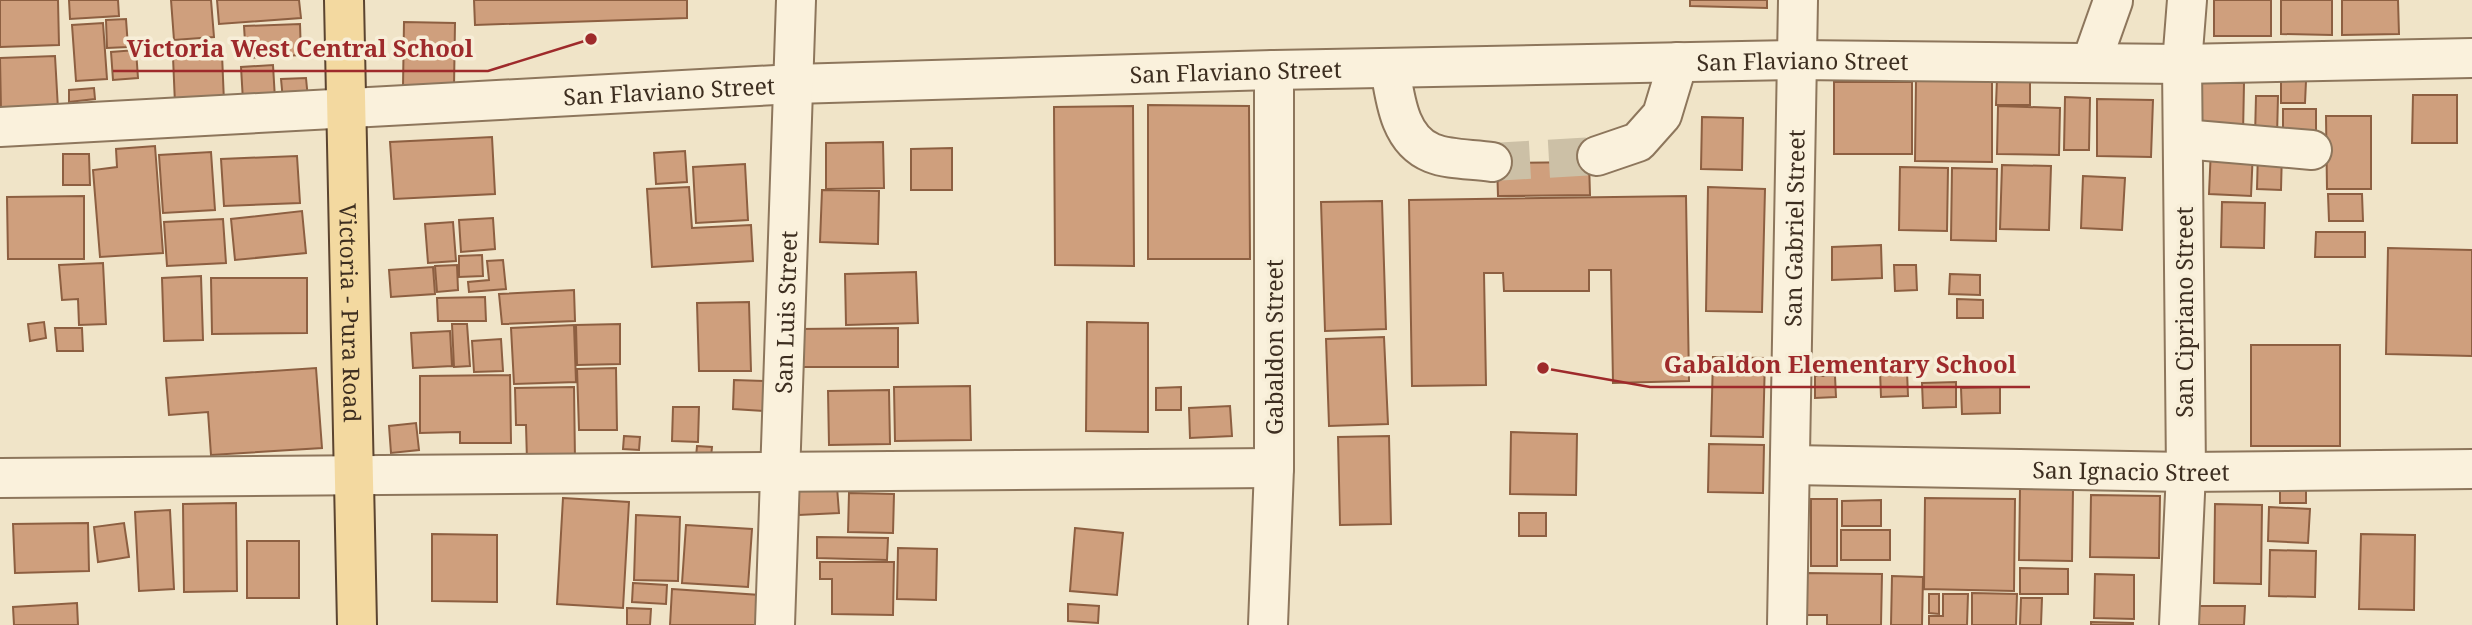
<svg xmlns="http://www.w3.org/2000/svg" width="2472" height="625" font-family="'Noto Serif',serif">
  <rect width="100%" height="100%" fill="#f0e4c8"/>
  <path fill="#cf9f7d" stroke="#8d5f41" stroke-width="2" d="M0,0h58l1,45 -59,2z
    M69,0h49l1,16 -49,3z
    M171,0h40l3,37 -40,3z
    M217,0h82l2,18 -82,6z
    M474,0h213v18l-212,7z
    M1690,0h77v8l-77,-2z
    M2214,0h57v36h-57z
    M2281,0h51v35l-51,-1z
    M2342,0h56l1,34 -57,1z
    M126,19l2,28 -21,1 -1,-28z
    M404,22l51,1 -1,64h-51z
    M103,23l4,56 -31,2 -4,-56z
    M300,24l1,31 -55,3 -2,-32z
    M136,50l2,28 -25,2 -2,-28z
    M222,54l2,48 -49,2 -2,-47z
    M55,56l3,53 -57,2 -1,-53z
    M273,65l2,34 -32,2 -2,-34z
    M306,78l2,21 -25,1 -2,-21z
    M1997,78l33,1v26h-34z
    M1916,79l76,1v82l-77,-1z
    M2281,81h25l-1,22h-24z
    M1834,82h78v72h-78z
    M2202,82l42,1 -1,52h-41z
    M94,88l1,11 -26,3v-12z
    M2413,95h44v48h-45z
    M2256,96h22l-1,41h-22z
    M2065,97l25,1 -1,52h-25z
    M2097,99l56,1 -2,57 -54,-1z
    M1148,105l101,1 1,153h-102z
    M1133,106l1,160 -79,-1 -1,-158z
    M1998,106l62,2 -1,47 -62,-1z
    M2283,109h33v32l-33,-1z
    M2326,116h45v73h-44z
    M1702,117l41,1 -1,52 -41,-1z
    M492,137l3,57 -101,5 -4,-57z
    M883,142l1,46 -58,1v-46z
    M155,146l8,107 -63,4 -7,-87 24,-3 -1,-18z
    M952,148v42h-41v-41z
    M2211,148l42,2 -2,46 -42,-2z
    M685,151l2,31 -31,2 -2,-31z
    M2258,151h24l-1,39 -24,-1z
    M211,152l4,58 -52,3 -4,-58z
    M63,154h26l1,31h-27z
    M297,156l3,47 -76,3 -3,-47z
    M1589,162l1,33 -92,1 -1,-33z
    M745,164l3,56 -52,3 -3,-56z
    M2002,165l49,1 -2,64 -49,-1z
    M1900,167l48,1 -1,63 -48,-1z
    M1952,168l45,1 -1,72 -45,-1z
    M2083,176l42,2 -3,52 -41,-2z
    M689,187l3,41 59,-3 2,36 -101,6 -5,-78z
    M1708,187l57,2 -3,123 -56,-1z
    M822,190l57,1 -1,53 -58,-2z
    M2328,194h34l1,27h-34z
    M84,196v63h-76l-1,-62z
    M1686,196l3,185 -76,2 -2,-113h-22v21h-85l-1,-18h-19l2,112 -74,1 -3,-186z
    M1382,201l4,128 -61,2 -4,-129z
    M2222,202l43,1 -1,45 -43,-1z
    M302,211l4,42 -71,7 -4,-41z
    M493,218l2,31 -34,3 -2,-32z
    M223,219l3,44 -59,3 -3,-44z
    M453,222l3,39 -28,2 -3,-39z
    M2316,232h49v25h-50z
    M1881,245l1,33 -50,2v-33z
    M2388,248l84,2v106l-86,-2z
    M482,255l1,21 -24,1v-21z
    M503,260l3,29 -37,3 -1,-10 21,-2 -2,-19z
    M103,263l3,61 -27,1 -1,-26 -16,1 -3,-35z
    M457,265l1,25 -21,2 -2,-26z
    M1894,265h22l1,25 -22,1z
    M433,267l2,27 -44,3 -2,-27z
    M916,272l2,51 -72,2 -1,-51z
    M1950,274l30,1v20l-31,-1z
    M201,276l2,64 -39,1 -2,-63z
    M211,278h96v55l-95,1z
    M574,290l1,31 -73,3 -3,-30z
    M485,297l1,24h-48l-1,-23z
    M1957,299l26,1v18h-26z
    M749,302l2,69h-52l-2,-68z
    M44,322l2,16 -16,3 -2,-17z
    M1087,322l61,1v109l-62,-1z
    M452,324h15l3,42 -16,1z
    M620,324v40l-43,1 -1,-40z
    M574,325l2,57 -62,2 -3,-56z
    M55,328h27l1,23h-26z
    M898,328v39h-100l-1,-38z
    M450,331l2,35 -39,2 -2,-35z
    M1384,337l4,87 -59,2 -3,-87z
    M501,339l2,32 -29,1 -2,-31z
    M2251,345h89v101h-89z
    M1713,357l52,1 -2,79 -52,-1z
    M316,368l6,80 -111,7 -3,-43 -39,3 -3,-37z
    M616,368l1,62h-38l-2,-61z
    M1880,371h27l1,25 -27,1z
    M510,375l1,68h-51v-11l-40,1v-57z
    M1815,376h20l1,21 -21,1z
    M734,380l33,1 -2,30 -32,-2z
    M1956,382v25l-33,1 -1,-25z
    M970,386l1,54 -76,1 -1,-54z
    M574,387l1,74h-48l-1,-36h-10l-1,-37z
    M1181,387v23h-25v-22z
    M2000,387v26l-38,1 -1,-26z
    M889,390l1,54 -61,1 -1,-54z
    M1230,406l2,30 -42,2 -1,-30z
    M673,407h26l-1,35 -26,-1z
    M416,423l3,27 -28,3 -2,-27z
    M1511,432l66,2 -1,61 -66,-1z
    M624,436l16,1 -1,13 -16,-1z
    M1389,436l2,88 -51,1 -2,-88z
    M1709,444l55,1 -1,48 -55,-1z
    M697,446l15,1 -1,10h-15z
    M2280,482h26v21h-26z
    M837,487l2,26 -40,2 -1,-26z
    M2020,489h53l-1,72 -53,-1z
    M849,493l45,1 -1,39 -45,-1z
    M2091,495l69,1 -1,62 -69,-1z
    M563,498l66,4 -6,106 -66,-4z
    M1925,498l90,1 -1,92 -90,-2z
    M1811,499h26v67h-26z
    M1881,500v26h-39v-25z
    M236,503l1,88 -53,1 -1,-88z
    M2215,504l47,1 -1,79 -47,-1z
    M2269,507l41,2 -2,34 -40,-2z
    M170,510l4,79 -35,2 -4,-79z
    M1519,513h27v23h-27z
    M636,515l44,2 -2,64 -44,-1z
    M88,523l1,48 -74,2 -2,-49z
    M124,523l5,34 -31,5 -4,-35z
    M686,525l66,4 -4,58 -66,-4z
    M1075,528l48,5 -6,62 -47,-4z
    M1841,530h49v30h-49z
    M432,534l65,1v67l-65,-1z
    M2361,534l54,1 -1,75 -55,-1z
    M817,537l71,1 -1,22 -70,-2z
    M247,541h52v57h-52z
    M898,548l39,1 -1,51 -39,-1z
    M2270,550l46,1 -1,46 -46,-1z
    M820,562h74l-1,53 -61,-1v-35h-12z
    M2020,568l48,1v25h-48z
    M1806,573l76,1 -1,51h-54v-10h-22z
    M2095,574l39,1v44l-40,-1z
    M1892,576l31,1 -1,48h-31z
    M633,583l34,2 -1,19 -34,-2z
    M672,589l88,6 -2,30h-88z
    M1972,593l45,1 -1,31h-44z
    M1929,594h10v20l-10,-1z
    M1943,594h25l-1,31h-38v-9h14z
    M2021,598h21l-1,27h-21z
    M77,603l1,22h-64l-1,-18z
    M1068,604l31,2 -1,17 -30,-2z
    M2191,606h54l-1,19h-53z
    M627,608l24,1 -1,16h-23z
    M2091,622l42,1v2h-42z"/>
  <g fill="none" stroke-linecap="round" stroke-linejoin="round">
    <path stroke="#ccc0a6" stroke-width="38" stroke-dasharray="38 19" stroke-linecap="butt" d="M1492,162l105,-6"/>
    <defs>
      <g id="minor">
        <path d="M2091,63l22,-62"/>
        <path d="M1390,68c5,30 9,72 42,85 17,7 41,6 60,9"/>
        <path id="s1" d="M0,127l794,-43 480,-14 523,-10 385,4 290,-6"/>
        <path d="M2183,139l129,11"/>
        <path d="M1597,156l41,-14 24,-27 16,-53"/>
        <path id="s2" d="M1790,465l396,7 286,-3"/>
        <path d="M0,478l1274,-10"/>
        <path id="s3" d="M775,625l21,-625"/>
        <path d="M1268,625l6,-157v-398"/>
        <path id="s4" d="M1787,625l11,-625"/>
        <path d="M2179,625l7,-153 -4,-408 5,-64"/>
      </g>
      <g id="major">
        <path id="s5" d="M344,0l13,625"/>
      </g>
    </defs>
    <use href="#minor" stroke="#8d765c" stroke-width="42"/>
    <use href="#major" stroke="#5b4430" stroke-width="42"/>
    <use href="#minor" stroke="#faf1dc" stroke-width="38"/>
    <use href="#major" stroke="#f3d9a0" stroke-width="38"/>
  </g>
  <g text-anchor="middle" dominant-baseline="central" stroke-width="7" stroke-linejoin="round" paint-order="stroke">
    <g font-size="23" fill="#3d2e20" stroke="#f7eed8">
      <text stroke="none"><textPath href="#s1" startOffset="1804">San Flaviano Street</textPath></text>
      <text stroke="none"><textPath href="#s1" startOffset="1237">San Flaviano Street</textPath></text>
      <text stroke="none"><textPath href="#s1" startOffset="670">San Flaviano Street</textPath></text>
      <text stroke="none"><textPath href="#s4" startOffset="397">San Gabriel Street</textPath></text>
      <text stroke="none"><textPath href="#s5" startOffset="313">Victoria - Pura Road</textPath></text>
      <text stroke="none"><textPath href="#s3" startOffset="313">San Luis Street</textPath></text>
      <text transform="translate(2184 312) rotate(-90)">San Cipriano Street</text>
      <text transform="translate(1274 347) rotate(-90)">Gabaldon Street</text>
      <text stroke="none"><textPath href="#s2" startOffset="341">San Ignacio Street</textPath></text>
    </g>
  </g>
  <path fill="none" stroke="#9e2a2b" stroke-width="2.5" d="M591 39L488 71H113M1543 368L1650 387H2030"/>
  <g fill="#9e2a2b" stroke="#f7eed8" stroke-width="2.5">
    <circle cx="591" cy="39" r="7"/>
    <circle cx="1543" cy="368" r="7"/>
  </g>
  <g font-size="24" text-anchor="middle" font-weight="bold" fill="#9e2a2b" stroke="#f7eed8" stroke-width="7" stroke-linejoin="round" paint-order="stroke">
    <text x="300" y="57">Victoria West Central School</text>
    <text x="1840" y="373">Gabaldon Elementary School</text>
  </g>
</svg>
